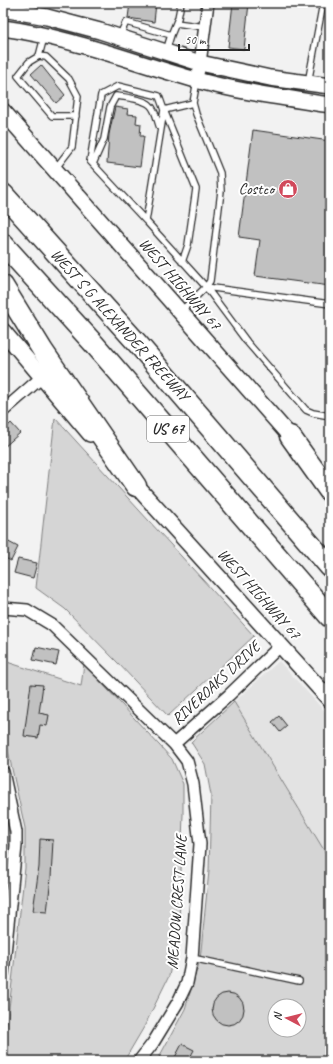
<svg xmlns="http://www.w3.org/2000/svg" width="333" height="1064" font-family="Caveat,sans-serif">
  <rect width="100%" height="100%" fill="#f2f2f2"/>
  <filter id="ink" filterUnits="userSpaceOnUse"><feTurbulence type="fractalNoise" baseFrequency=".025" numOctaves="2"/><feDisplacementMap in="SourceGraphic" scale="8" xChannelSelector="R" yChannelSelector="G"/><feConvolveMatrix kernelMatrix="1 2 1 2 8 2 1 2 1" color-interpolation-filters="sRGB"/></filter>
  <g filter="url(#ink)">
    <path fill="#e3e3e3" d="M279,661l51,56v143l-96,-158z"/>
    <path fill="#d5d5d5" stroke="#808080" fill-rule="evenodd" d="M55,418l199,218 -86,80 -51,-54 -52,-53 -29,-21z
      M7,662l74,24 3,-22 88,95 11,25v30l-4,112 -10,50 -25,51 -20,34h-121l22,-193v-40l-20,-91 -2,-41z
      M234,702l96,158v201h-173l28,-52 15,-49 9,-89 2,-76 -6,-31 -14,-22zM275,1006h24v24h-24z"/>
    <path fill="#c1c1c1" stroke="#2b2b2b" d="M130,3h26l-2,19 -26,-4z
      M233,3h16l-5,46 -16,-2z
      M41,65l24,30 -9,8 -25,-29z
      M115,107l13,2 -1,5 10,1 -1,8 5,1 -1,12h4l-4,31 -33,-4 2,-29z
      M253,130l77,11v145l-75,-10 5,-36 -21,-3z
      M11,423l9,10 -17,15v-17z
      M3,539l15,8 -7,14 -8,-4z
      M18,559l19,4 -4,15 -19,-5z
      M36,647l23,5 -3,13 -23,-5z
      M31,684l12,1 -4,28 10,2 -2,11 -7,-1 -2,13 -14,-2z
      M279,716l8,10 -7,6 -8,-10z
      M40,839l13,1 -2,38 -4,34 -14,-1 6,-44z
      M212 1009a16 16 0 1 1 32 0a16 16 0 1 1-32 0Z
      M182,1044l12,6 -6,11h-15z"/>
    <g fill="none" stroke-linecap="round" stroke-linejoin="round">
      <defs>
        <path id="lane" d="M176,23l29,4
          M171,35l7,-17 3,-15
          M119,37l7,-15 45,13 -5,16
          M39,56l5,-19
          M308,83l15,-80
          M193,103l-29,7 -18,111 60,66 41,55 59,68 7,3 17,3
          M93,164l11,-25 6,-32 6,-11c8,1 28,3 34,9 6,5 7,16 10,23
          M55,169l17,-22 6,-51 -9,-17 -23,-22 -7,-1 -10,6 -11,14 34,40h24
          M146,221l-56,-60 11,-66 17,-9 41,10 5,14 32,79 -8,56 -6,17
          M206,287l124,17
          M181,311l25,-24 4,-6 11,-90 -1,-18 -24,-59 -3,-11 4,-23
          M192,958l107,23"/>
        <path id="street" d="M197,80l3,-17 8,-60
          M3,411l39,-34
          M3,608l24,2 25,15 122,119 13,17 6,23 7,60 -8,114 -5,25 -9,19 -25,41 -14,18
          M174,744l55,-49 52,-50
          M3,772l13,60v14l-13,127"/>
        <path id="secondary" d="M3,9l44,8 53,14 100,32 70,15 60,8
          M3,28c66,9 129,34 193,52 44,12 89,18 134,25
          M3,111l293,332
          M3,331l87,103
          M130,479l200,221"/>
        <path id="highway" d="M3,194l135,150 192,223
          M3,244l92,101 235,272
          M3,286l40,65 93,135
          M290,436l40,56"/>
      </defs>
      <use href="#lane" stroke="#2b2b2b" stroke-width="8"/>
      <use href="#street" stroke="#2b2b2b" stroke-width="14"/>
      <use href="#secondary" stroke="#2b2b2b" stroke-width="18"/>
      <use href="#highway" stroke="#2b2b2b" stroke-width="23"/>
      <use href="#lane" stroke="#fff" stroke-width="5.5"/>
      <use href="#street" stroke="#fff" stroke-width="11"/>
      <use href="#secondary" stroke="#fff" stroke-width="15"/>
      <use href="#highway" stroke="#fff" stroke-width="20"/>
    </g>
  </g>
  <defs>
    <symbol id="shop-disc" viewBox="-11 -11 22 22"><circle r="9.5" fill="#d1495b" stroke="#fff"/><path d="M-5-2.5h2.3a2.7 3.5 0 0 1 5.4 0H5L5.5 6h-11ZM-1.5-2.5h3a1.5 2.3 0 0 0-3 0Z" fill="#fff"/></symbol>
  </defs>
  <g fill-rule="evenodd">
    <use href="#shop-disc" x="277" y="178" width="22" height="22"/>
  </g>
  <g text-anchor="middle" dominant-baseline="central" stroke-width="4" stroke-linejoin="round" paint-order="stroke">
    <rect fill="#fff" stroke="#6b6b6b" stroke-width="1" x="147" y="416" width="42" height="26" rx="3"/>
    <g font-size="15" font-weight="bold" fill="#2b2b2b">
      <text x="168" y="429">US 67</text>
    </g>
    <g font-size="16" fill="#2b2b2b" stroke="#fff" text-anchor="end">
      <text x="274" y="189">Costco</text>
    </g>
    <g font-size="16" fill="#2b2b2b" stroke="#fff">
      <text transform="translate(180 284) rotate(49)">WEST HIGHWAY 67</text>
      <text transform="translate(120 325) rotate(48)">WEST S G ALEXANDER FREEWAY</text>
      <text transform="translate(259 594) rotate(48)">WEST HIGHWAY 67</text>
      <text transform="translate(216 683) rotate(-43)">RIVEROAKS DRIVE</text>
      <text transform="translate(177 902) rotate(-86)">MEADOW CREST LANE</text>
    </g>
  </g>
  <rect width="333" height="1064" fill="none" stroke="#fff" stroke-width="16"/>
  <rect x="8" y="8" width="317" height="1048" fill="none" stroke="#2b2b2b" stroke-width="1.5" filter="url(#ink)"/>
  <g transform="translate(287 1018) rotate(277)"><circle r="19" fill="#ffffff" stroke="#aaaaaa"/>
  <path d="M0-3L7 15L0 10L-7 15Z" fill="#d1495b"/>
  <text y="-6" font-size="11" font-weight="bold" text-anchor="middle" fill="#2b2b2b">N</text>
  </g>
  <path d="M179 44v6h70v-6" fill="none" stroke="#2b2b2b" stroke-width="2"/>
  <text x="185" y="44" font-size="12" fill="#2b2b2b" stroke="#ffffff" stroke-width="3" paint-order="stroke">50 m</text>
</svg>
